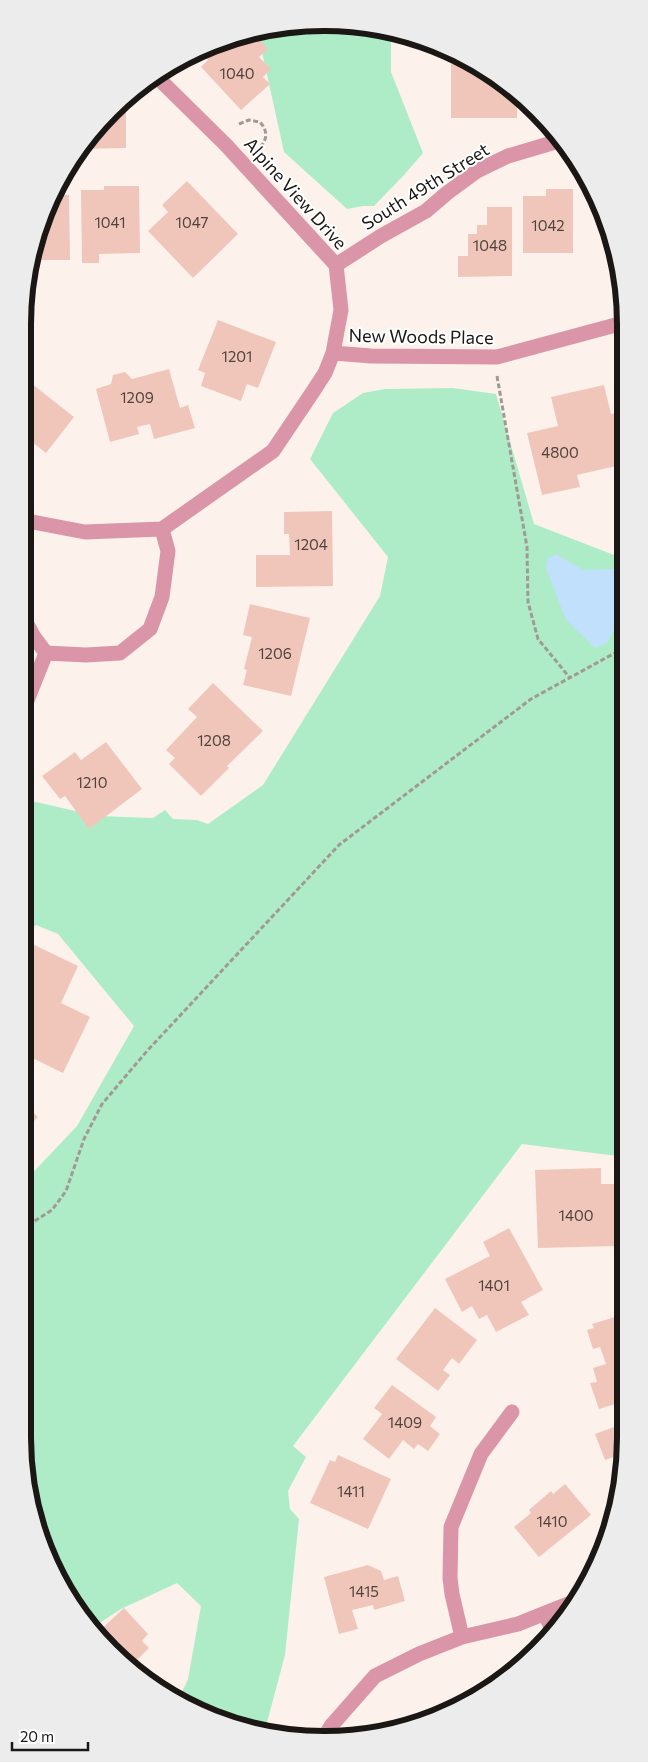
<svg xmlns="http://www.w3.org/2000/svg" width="648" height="1762" font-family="Commissioner,sans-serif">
  <rect width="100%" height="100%" fill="#fcf2eb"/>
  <path fill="#aeecc8" d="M285,25l117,8 -11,9v30l32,81 -19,22 -30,31h-11l-16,3 -63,-57 -26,-118z
    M453,388l43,6 38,130 80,31 9,-10 2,612 -103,-13 -229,302 13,11 -18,34 2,18 9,10 -14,136 -20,75 -87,-29 10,-22 13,-73 -24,-23 -56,26 -29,19 -53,-93 -16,-97 -1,-254 55,-58 57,-100 -76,-92 -22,-9 -13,11v-137l74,17 56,2 12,-8 8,9 24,1 11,4 55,-39 117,-189 8,-39 -78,-98 23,-46 30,-20 22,-4z"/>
  <path fill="#c0e0fc" d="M556,554l27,16 30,-1 11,-9v48l-16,34 -13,6 -29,-28 -20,-52 2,-10z"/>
  <path fill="#f1c6ba" d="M255,35l13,14 -9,8 12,12 -8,8 7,7 -29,26 -40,-43 7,-7 -6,-7z
    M451,64h19l21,9 16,14v8l10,1v22h-66z
    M121,109h5v39l-45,1 4,-9z
    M187,181l51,53 -45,44 -45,-47 20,-19 -6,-7z
    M104,186h35l1,67 -41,1v9h-17l-1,-73h23z
    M546,189h27v64h-50v-57h23z
    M58,195h11l1,65h-39l2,-14z
    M487,207h25v69l-54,1v-21h10v-22h9v-9h10z
    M218,320l58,22 -18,46 -11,-4 -6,17 -40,-15 4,-13 -7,-3z
    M169,369l11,39 8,-3 7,23 -41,11 -4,-15 -13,3 2,7 -29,8 -14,-53 15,-5 2,-9 12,-3 7,7z
    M22,376l52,41 -28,36 -14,-11 -4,5 -6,-5z
    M604,385l7,29 12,-3v62l-5,1 -2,-8 -39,9 3,12 -38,8 -15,-62 31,-7 -7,-29z
    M332,511l1,75 -77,1v-32h34l-1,-21h-5v-22z
    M250,604l60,14 -19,78 -48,-11 4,-15 -3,-1 8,-32 -9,-2z
    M213,683l50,48 -36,35 2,2 -28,28 -32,-32 6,-6 -9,-8 31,-33 -9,-8z
    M106,742l36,47 -53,40 -24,-33 -5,3 -18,-23 33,-24 6,8z
    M22,939l56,27 -17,37 29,14 -27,56 -41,-20v-34l9,-17 -9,-3z
    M22,1102l16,15 -16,16z
    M601,1168v16h13l2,62 -78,2 -3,-78z
    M509,1228l34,62 -22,12 8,13 -33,17 -9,-17 -8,4 -7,-13 -10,6 -17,-33 45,-23 -7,-14z
    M435,1308l42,32 -18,24 -7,-6 -9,12 7,5 -12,16 -42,-32z
    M625,1314v87l-26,8 -9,-26 7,-1 -4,-14 13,-4 -6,-17 -7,2 -6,-19 7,-2 -2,-4z
    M392,1385l44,32 -6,9 10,8 -12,17 -10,-7 -4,5 -11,-9 -14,19 -26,-20 19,-25 -8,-6z
    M625,1423l1,15 -4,26 -3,-9 -14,5 -10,-26z
    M338,1455l53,24 -23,50 -58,-26 20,-43 5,2z
    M565,1484l26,31 -52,42 -25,-30 17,-14 -2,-3 22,-19 2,3z
    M368,1565l13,6 3,9 14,-4 7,25 -31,9 -1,-5 -21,5 6,19 -19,5 -15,-57z
    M124,1608l24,26 -6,7 7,7 -13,13 -6,-6 -4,5 -30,-26z"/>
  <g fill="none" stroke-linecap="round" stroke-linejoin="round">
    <path stroke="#a19a94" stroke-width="3" stroke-dasharray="5 2.5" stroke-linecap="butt" d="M239,124l10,-4 11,2c7,8 8,16 1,24
      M497,376l30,171 1,55 10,37 32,39
      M22,1229l30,-19 14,-19 18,-52 18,-35 45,-53 192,-206 192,-146 93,-51"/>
    <path stroke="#da96a8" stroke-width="12" d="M543,1614l9,18"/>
    <path stroke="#da96a8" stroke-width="15" d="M336,265l45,-29 45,-25 21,-18 30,-22 31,-15 44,-13 1,-14
      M333,353l38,3 126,1 126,-34
      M22,520l63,12 77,-3 111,-78 41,-61 11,-17 8,-20 8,-43 -5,-45 -110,-120 -69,-68
      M22,615l12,22 12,16 40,2 34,-2 30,-24 12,-32 6,-46 -6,-22
      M22,713l24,-60
      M462,1637l-10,-43 -2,-16 1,-51 30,-73 31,-42
      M325,1736l6,-10 44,-50 44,-22 43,-17 56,-13 55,-22"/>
  </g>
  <g text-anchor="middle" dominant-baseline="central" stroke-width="4" stroke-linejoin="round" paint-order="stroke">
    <g font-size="15" fill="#50433e">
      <text x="237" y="73">1040</text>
      <text x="110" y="222">1041</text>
      <text x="192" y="222">1047</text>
      <text x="548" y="225">1042</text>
      <text x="490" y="245">1048</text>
      <text x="237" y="356">1201</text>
      <text x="137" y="397">1209</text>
      <text x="560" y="452">4800</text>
      <text x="311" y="544">1204</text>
      <text x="275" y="653">1206</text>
      <text x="214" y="740">1208</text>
      <text x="92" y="782">1210</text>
      <text x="576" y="1215">1400</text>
      <text x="494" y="1285">1401</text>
      <text x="405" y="1422">1409</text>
      <text x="351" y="1491">1411</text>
      <text x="552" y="1521">1410</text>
      <text x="364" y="1591">1415</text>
    </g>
    <g font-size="18" fill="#1a1714" stroke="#fff">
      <text transform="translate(425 186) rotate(-32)">South 49th Street</text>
      <text transform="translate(296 193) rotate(48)">Alpine View Drive</text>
      <text transform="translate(421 336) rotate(1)">New Woods Place</text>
    </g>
  </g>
  <path d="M0 0H648V1762H0ZM324 31H324A293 293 0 0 1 617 324V1438A293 293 0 0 1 324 1731H324A293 293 0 0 1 31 1438V324A293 293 0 0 1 324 31Z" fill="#edecec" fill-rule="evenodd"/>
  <path fill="none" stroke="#1a1714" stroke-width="6" d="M324 31H324A293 293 0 0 1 617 324V1438A293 293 0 0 1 324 1731H324A293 293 0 0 1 31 1438V324A293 293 0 0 1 324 31Z"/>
  <path d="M12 1742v8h76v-8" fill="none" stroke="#1a1714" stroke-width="2.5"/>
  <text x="20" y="1742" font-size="15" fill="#1a1714" stroke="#ffffff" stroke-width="4" paint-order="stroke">20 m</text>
</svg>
